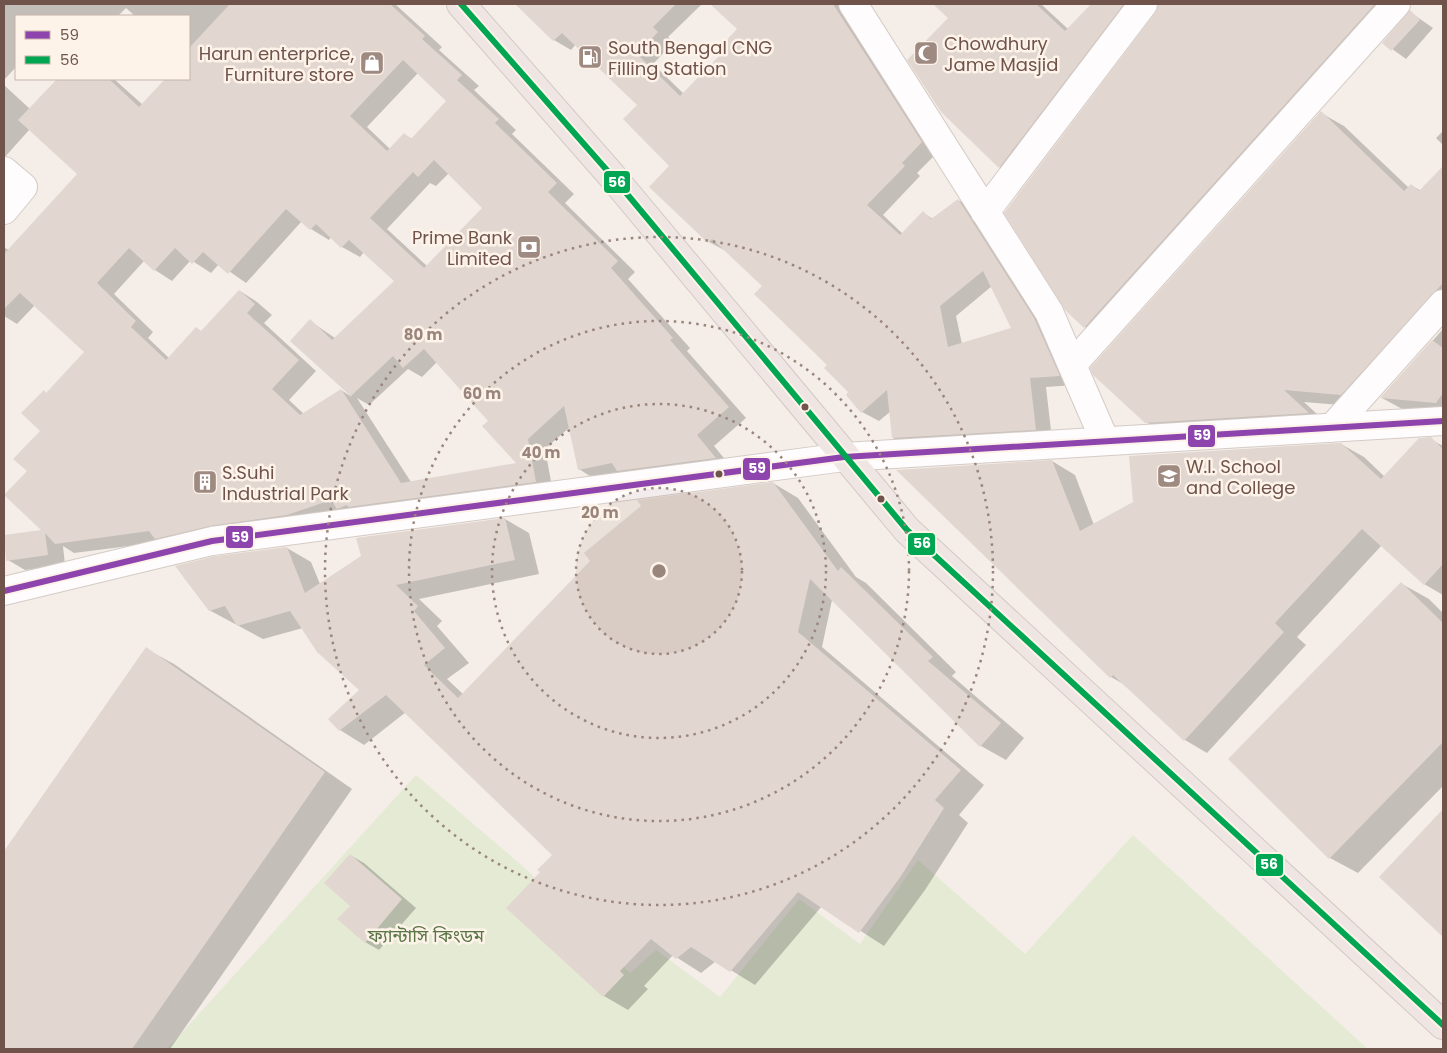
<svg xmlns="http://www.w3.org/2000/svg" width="1447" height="1053" font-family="Poppins,'Noto Sans Bengali',sans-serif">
  <rect width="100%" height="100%" fill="#f5eee8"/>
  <path fill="#e4ead4" d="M416,775l110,94 104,104 26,-23 64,47 79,-98 61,45 58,-84 107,94 108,-119 235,214h-1201z"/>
  <path fill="#0003" fill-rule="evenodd" d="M4,4h391l47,43 -3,3 40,36 -5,4 42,40 -4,4 62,60 -9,9 70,69 -7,7 62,69 -3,3 59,67 -32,28 18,22 -136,12 -17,-11 -9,-42 -25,22 8,43 -479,61 -11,-7 2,19 -40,5 -17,-10 36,-30 -16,-59 14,-40 5,-37 39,-42 -51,-47 -18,19 -13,-8v-66l1,-2 4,2 70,-76 -49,-45 -26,29v-73l26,24 28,-30h56l29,26 24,-26h22v-63h-54l-9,-8 -8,8h-102v51l-12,13zM418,73l30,27 -36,39 -8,-5 -14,15 -23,-22zM449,173l35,35 -57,58 -40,-37 43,-46 6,3zM302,221l9,8 18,11 2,-3 11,10 18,10 4,-5 31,29 -60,57 -25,-17 -19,20 61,56 -11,-7 -37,24 -15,-14 27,-29 -52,-48 8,-8 -15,-13 -17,-11 -38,41 -33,26 -21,-20 5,-6 -39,-38 30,-33 11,9 17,11 19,-21 20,13 8,-9 27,19zM437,362l53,59 28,43 -107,18 -54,-84 12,7 39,-36 14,8z
    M516,4h186l-34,33 6,5 -21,22 31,30 41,-42 13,-23 -26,-25h146l80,148 -21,21 3,3 -37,39 20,19 20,-21 10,6 25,-19 17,10 100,175 -29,2 6,52 -142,8 -17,-9 -2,-27 -12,10 -17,-9 -12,-19 -87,-107 -37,-35 -17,-9 -71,-137 -62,-61 -5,6 -17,-10zM992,286l21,43 -51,15 -6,-28z
    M935,4h106l27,25 25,-25h54l-131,172 -16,-9 -51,-149z
    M1159,4h241l-299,333 -16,-10 -19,-18z
    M1410,12l23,16 -27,31 -22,-16z
    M1321,113l23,13 65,62 2,-3 10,6 22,-24v152l-79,88 -60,-5 26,24 -161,10 -23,-14z
    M1443,131v14l-7,-7z
    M1443,329v85l-39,-4 -22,-12z
    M1430,439l13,7v149l-19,-11 -42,-39 -85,92 9,8 -99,108 -22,-13 -58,-54 -16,-9 -59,-216 23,14 19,50 247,-81 23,13 21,20z
    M773,483l25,15 58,79 10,6 90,89 -4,4 72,62 -18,22 -25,-14 -149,-146 -10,47 162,138 -25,30 9,8 -43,67 -41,56 -62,-40 -67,79 -39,-24 -15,12 -28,-18 -29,31 4,3 -20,21 -24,-14 -96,-88 33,-36 13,-17 -148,-143 -42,33 -24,-15 21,-40 -58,-62 -40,11 -54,-29 78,-62 24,14 9,22 185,-65 24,14 10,41 -120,25 23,22 -5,5 32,37 -22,16 16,15z
    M1402,584l27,15 14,14v173l-85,87 -28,-15z
    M146,649l28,15 178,125 -182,260h-166v-195z
    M1443,811v125l-62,-59z
    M350,855l14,8 52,45 -37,42 -14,-8 -14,-36z"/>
  <path fill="#e1d6d0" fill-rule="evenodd" d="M230,4h160l35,32 -3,3 40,36 -5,5 42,39 -4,4 62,60 -9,9 70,69 -7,7 62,70 -3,2 59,67 -32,28 19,23 -99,13 -5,-8 -34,7 -14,-64 -36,33 8,43 -188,25 -1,-2 -10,4 -6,-9 -44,15 -77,11 -55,13 -6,-8 -94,13 -10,-11 3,22 -42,6 -2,-26 37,-5 -37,-35 23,-24 -14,-12 27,-28 -19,-18 23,-23 2,3 38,-41 -64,-59 -16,16v-55l73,-80 -59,-54 39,-41h52l30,28 26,-28h24v-31zM403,60l43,41 -35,38 -7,-6 -17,18 -37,-35zM434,160l48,48 -58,60 -54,-50 43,-46 5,5zM286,209l24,21 6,-6 25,24 8,-8 45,41 -62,59 -22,-21 -20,22 61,55 42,-40 10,12 21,-19 64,72 -6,5 34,37 -115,20 -60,-94 -41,26 -28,-26 27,-29 -52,-47 8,-9 -16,-14 -38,41 -5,-4 -30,33 -35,-33 5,-6 -39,-38 32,-35 25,23 21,-23 17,16 11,-12 25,22z
    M515,4h161l-23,23 5,5 -21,22 43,42 43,-44 -4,-4 18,-19 -27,-25h123l89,138 -20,21 3,3 -38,39 33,30 23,-24 8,8 27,-20 76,119 26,58 -30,2 6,52 -144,8 -5,-48 -26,23 -15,-18 2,-3 -24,-24 3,-3 -73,-71 8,-8 -50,-47 -4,4 -59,-56 20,-21 -46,-47 14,-14 -75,-72 -9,8zM983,271l28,57 -63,19 -8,-41z
    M933,4h103l29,27 26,-27h33l-125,164 -58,-56 -34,-52 41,-42z
    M1158,4h217l-291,324 -19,-18 -61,-97 151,-200z
    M1410,10l10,10 -29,31 -9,-8z
    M1321,111l83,80 7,-7 8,7 24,-25v117l-102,112 -57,-5 25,23 -164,10 -52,-48 -3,-7z
    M1432,340l11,8v45l-7,10 -56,-5z
    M1431,437l12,12v115l-19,21 -62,-56 -87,94 9,9 -100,109 -71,-66 -3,3 -214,-208 156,-10 28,71 53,-29 -4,-46 212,-13 40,36 38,-41z
    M773,482l65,89 3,-4 92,90 -5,4 73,62 -21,24 -170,-168 -12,53 163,138 -26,30 9,8 -43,68 -42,57 -61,-41 -68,80 -39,-25 -15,12 -25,-20 -31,32 4,4 -21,22 -97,-89 34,-36 -3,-2 15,-15 -166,-160 -47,36 -11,-12 31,-29 -42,-38 -27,-41 -53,15 -12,-20 -16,5 -34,-45 40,-10 72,-9 18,46 56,-37 -5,-18 149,-20 10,42 -119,25 22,21 -4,5 31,37 -21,17 34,33 132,-137 -6,-8 57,-47 -4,-6z
    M1401,582l42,41v119l-114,117 -101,-100z
    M146,647l179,125 -193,277h-128v-198z
    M1443,809v128l-64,-60z
    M350,854l52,45 -37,44 -28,-24 13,-13 -26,-23z"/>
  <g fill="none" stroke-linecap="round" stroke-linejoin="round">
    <defs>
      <path id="minor" d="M853,4l196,308 56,129
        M4,171l19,16 -19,23
        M985,212l158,-208
        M1072,365l324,-361
        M1332,428l111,-124
        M4,591l208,-50 632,-84 599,-36"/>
      <path id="highway" d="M461,4l151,172 295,354 536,495"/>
    </defs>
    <use href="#minor" stroke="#d4cbc6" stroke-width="30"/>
    <use href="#highway" stroke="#d3c9c5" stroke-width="30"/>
    <use href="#minor" stroke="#fefcfc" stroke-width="28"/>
    <use href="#highway" stroke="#efe6e4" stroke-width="28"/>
    <defs>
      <path id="bus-1" d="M4,591l208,-50 632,-84 599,-36"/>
      <path id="bus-2" d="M461,4l151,172 295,354 536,495"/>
    </defs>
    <use href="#bus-1" stroke="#fdf3e9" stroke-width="10"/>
    <use href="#bus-2" stroke="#fdf3e9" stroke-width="10"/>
    <use href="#bus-1" stroke="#8e44ad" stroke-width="6"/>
    <use href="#bus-2" stroke="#00a651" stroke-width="6"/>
  </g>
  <circle cx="659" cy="571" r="83" fill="#9a857c" fill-opacity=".12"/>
  <g fill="none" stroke="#9a857c" stroke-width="2.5" stroke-dasharray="2.5 5">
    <circle cx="659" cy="571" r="83"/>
    <circle cx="659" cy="571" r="167"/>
    <circle cx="659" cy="571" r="250"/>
    <circle cx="659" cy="571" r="334"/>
  </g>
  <defs>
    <symbol id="mosque-square" viewBox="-11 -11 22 22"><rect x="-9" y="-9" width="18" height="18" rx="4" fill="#9f8a82" stroke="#fdf3e9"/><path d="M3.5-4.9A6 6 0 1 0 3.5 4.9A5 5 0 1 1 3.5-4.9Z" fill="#fff"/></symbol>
    <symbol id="fuel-square" viewBox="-11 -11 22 22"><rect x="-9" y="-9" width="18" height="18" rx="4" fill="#9f8a82" stroke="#fdf3e9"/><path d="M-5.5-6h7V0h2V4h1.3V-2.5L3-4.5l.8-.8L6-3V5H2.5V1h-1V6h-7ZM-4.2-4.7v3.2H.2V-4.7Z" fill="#fff"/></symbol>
    <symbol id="shop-square" viewBox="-11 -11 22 22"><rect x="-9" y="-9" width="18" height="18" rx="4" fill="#9f8a82" stroke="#fdf3e9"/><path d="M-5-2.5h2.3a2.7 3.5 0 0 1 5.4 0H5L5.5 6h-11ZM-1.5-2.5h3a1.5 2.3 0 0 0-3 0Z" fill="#fff"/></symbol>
    <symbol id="bank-square" viewBox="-11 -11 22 22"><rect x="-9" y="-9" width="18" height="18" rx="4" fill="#9f8a82" stroke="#fdf3e9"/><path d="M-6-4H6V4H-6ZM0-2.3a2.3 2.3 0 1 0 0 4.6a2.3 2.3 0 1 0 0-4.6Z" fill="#fff"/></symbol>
    <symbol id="school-square" viewBox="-11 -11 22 22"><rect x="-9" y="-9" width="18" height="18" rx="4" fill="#9f8a82" stroke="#fdf3e9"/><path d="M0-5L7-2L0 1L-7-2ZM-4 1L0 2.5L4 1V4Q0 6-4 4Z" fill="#fff"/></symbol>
    <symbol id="building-square" viewBox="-11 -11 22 22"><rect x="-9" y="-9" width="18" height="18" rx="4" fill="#9f8a82" stroke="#fdf3e9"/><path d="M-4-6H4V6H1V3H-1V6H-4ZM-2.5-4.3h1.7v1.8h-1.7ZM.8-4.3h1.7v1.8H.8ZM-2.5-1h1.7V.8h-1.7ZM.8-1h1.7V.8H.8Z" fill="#fff"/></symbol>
  </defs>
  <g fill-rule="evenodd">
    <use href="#mosque-square" x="912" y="39" width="28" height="28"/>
    <use href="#fuel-square" x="576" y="43" width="28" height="28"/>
    <use href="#shop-square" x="358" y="49" width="28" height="28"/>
    <use href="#bank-square" x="515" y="233" width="28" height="28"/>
    <use href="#school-square" x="1155" y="462" width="28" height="28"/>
    <use href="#building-square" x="191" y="468" width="28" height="28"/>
  </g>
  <g fill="#70544b" stroke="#fdf3e9" stroke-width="2">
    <circle cx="805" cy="407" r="4.5"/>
    <circle cx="719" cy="474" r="4.5"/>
    <circle cx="881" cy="499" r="4.5"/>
  </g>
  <g text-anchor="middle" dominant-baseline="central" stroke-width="5" stroke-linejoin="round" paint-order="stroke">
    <g font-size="18" fill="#70544b" stroke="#fdf3e9" text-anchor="start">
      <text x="944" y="43">Chowdhury<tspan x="944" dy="21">Jame Masjid</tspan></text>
      <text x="608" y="47">South Bengal CNG<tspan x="608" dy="21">Filling Station</tspan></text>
      <text x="354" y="53" text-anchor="end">Harun enterprice,<tspan x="354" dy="21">Furniture store</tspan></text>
      <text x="512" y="237" text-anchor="end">Prime Bank<tspan x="512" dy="21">Limited</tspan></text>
      <text x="1186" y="466">W.I. School<tspan x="1186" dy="21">and College</tspan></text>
      <text x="222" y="472">S.Suhi<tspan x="222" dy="21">Industrial Park</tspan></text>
    </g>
    <g font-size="18" fill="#597544" stroke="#fdf3e9">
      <text x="426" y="935">ফ্যান্টাসি কিংডম</text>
    </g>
  </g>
  <circle cx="659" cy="571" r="8" fill="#9a857c" stroke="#fdf3e9" stroke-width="2.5"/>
  <g font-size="15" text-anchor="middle" font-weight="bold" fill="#9a857c" stroke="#fdf3e9" stroke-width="5" stroke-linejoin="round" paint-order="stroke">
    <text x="423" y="340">80 m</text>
    <text x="482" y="399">60 m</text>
    <text x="541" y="458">40 m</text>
    <text x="600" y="518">20 m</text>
  </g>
  <g stroke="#fdf3e9" stroke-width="2">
    <rect x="603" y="170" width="28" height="24" rx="5" fill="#00a651"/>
    <rect x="1187" y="424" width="29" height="24" rx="5" fill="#8e44ad"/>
    <rect x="742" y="457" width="29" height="24" rx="5" fill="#8e44ad"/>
    <rect x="225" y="525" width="29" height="24" rx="5" fill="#8e44ad"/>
    <rect x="907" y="532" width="29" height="24" rx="5" fill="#00a651"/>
    <rect x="1255" y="853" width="29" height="24" rx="5" fill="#00a651"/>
  </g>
  <g font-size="14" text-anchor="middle" font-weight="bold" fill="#fff">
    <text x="617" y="187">56</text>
    <text x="1202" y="440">59</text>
    <text x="757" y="473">59</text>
    <text x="240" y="542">59</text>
    <text x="922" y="548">56</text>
    <text x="1269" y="869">56</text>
  </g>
  <rect width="1447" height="1053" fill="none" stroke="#70544b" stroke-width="10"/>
  <rect x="15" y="15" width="175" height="65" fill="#fdf3e9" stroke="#c5b3aa"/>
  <rect x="25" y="31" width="25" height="8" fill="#8e44ad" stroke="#c5b3aa"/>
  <text x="60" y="40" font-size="15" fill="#70544b">59</text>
  <rect x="25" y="56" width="25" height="8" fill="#00a651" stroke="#c5b3aa"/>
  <text x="60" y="65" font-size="15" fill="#70544b">56</text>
</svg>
